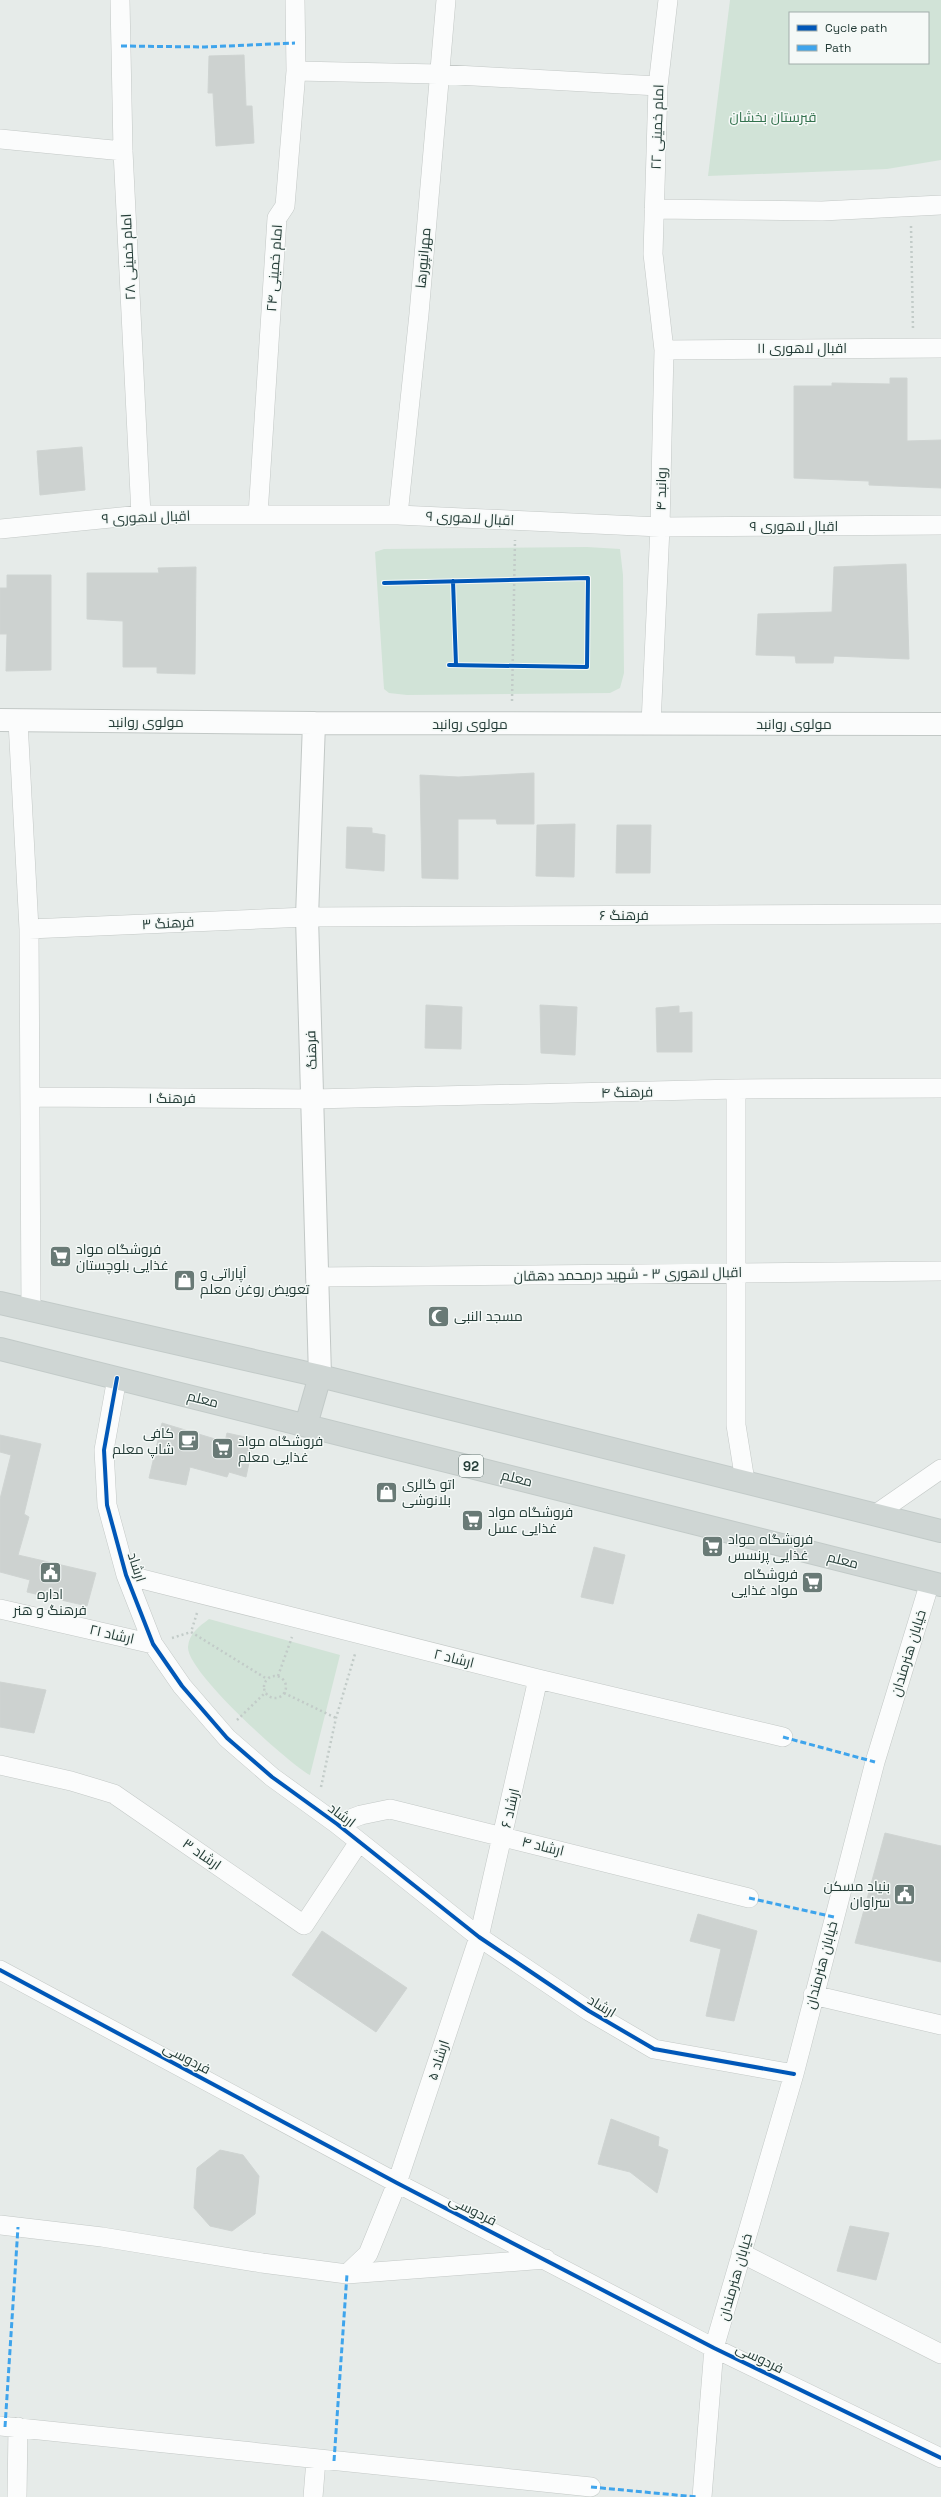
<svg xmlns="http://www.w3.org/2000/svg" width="941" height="2497" font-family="'Space Grotesk',Cairo,sans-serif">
  <rect width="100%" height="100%" fill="#e6ebe9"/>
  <path fill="#d1e3d7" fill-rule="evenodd" d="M730,0h211v160l-54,9 -179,7zM790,13h138v50h-138z
    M587,547l33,2 3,26 1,98 -4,15 -10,5 -203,2 -18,-2 -5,-4 -9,-137 9,-3z
    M209,1619l131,36 -30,120c-23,-13 -123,-103 -122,-128 1,-14 12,-21 21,-28z"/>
  <path fill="#cdd2d0" stroke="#cfd4d2" d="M244,55l2,51h6l2,37 -38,3 -3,-53h-5l1,-37z
    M890,378h17v63l34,-1v48l-72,-3v-4l-75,-3v-92h38v-3l58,1z
    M82,447l3,43 -45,5 -3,-44z
    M906,564l3,95 -75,-3 -1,7h-37l-1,-7 -39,-1 2,-41 74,-2 2,-45z
    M196,567l-1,107 -38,-1v-6h-34v-46l-36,-2v-46h72l-1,-5z
    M7,575h44v95l-45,1 1,-37h-7v-46h7z
    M534,773v51h-37l-1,-5h-38v60l-36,-1 -2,-103 38,2z
    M575,824l-1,53 -38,-1 1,-51z
    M617,825h34l-1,48h-34z
    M347,827l25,1v5l13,2 -1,36 -38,-3z
    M426,1005l36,2 -1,42 -36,-1z
    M540,1005l37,2 -2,48 -34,-2z
    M679,1006v7l13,-1v40h-35l-1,-44z
    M162,1423l63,19 2,-9 27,6 -8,38 -17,-5 -2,5 -37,-10 -4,18 -37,-7z
    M0,1435l41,9 -17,70 5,3 -11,38 78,18 -9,33 -60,-14 3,-12 -30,-8v-73l11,-44 -11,-3z
    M594,1547l31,8 -12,49 -32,-7z
    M0,1682l46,8 -12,43 -34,-6z
    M885,1833l56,13v116l-86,-19z
    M698,1914l59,17 -23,90 -28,-5 15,-67 -31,-8z
    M322,1931l85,57 -31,44 -84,-57z
    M611,2119l48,18 -1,9 10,4 -11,43 -27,-21 -32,-8z
    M220,2150l23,5 16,21 -4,38 -23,17 -22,-5 -16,-18 3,-40z
    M850,2226l39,7 -13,47 -39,-9z"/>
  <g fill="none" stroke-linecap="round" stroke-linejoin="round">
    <defs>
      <path id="street" d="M120,0l3,151 18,364
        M296,71l142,3 220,12
        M0,139l123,12
        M654,209l168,2 119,-6
        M664,350l277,-2
        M258,515l19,-297 8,-12 11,-135 -1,-71
        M398,515l21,-201 27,-314
        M0,529l141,-14h257l262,12 281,-2
        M18,721l11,208 2,382
        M651,724l9,-197 4,-177 -11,-96 5,-168 10,-86
        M29,929l278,-12 634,-3
        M736,1089v336l9,56
        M31,1097l282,2 423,-10 205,-1
        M316,1277l625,-6
        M117,1378l-13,72 3,55 19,70 27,69 29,42 45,52 45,39 65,47 142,113 110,74 65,38 140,25
        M876,1514l65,-45
        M126,1575l412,104 245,58
        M0,1609l153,35
        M0,1765l71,16 43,13 190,131 55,-83
        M337,1824l24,-9 29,-6 359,89
        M0,1970l397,213 317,165 227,110
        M813,1995l128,30
        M0,2225l102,12 160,26 85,11 199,-15
        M741,2253l200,101
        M347,2274l21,-20 29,-71 82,-246 59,-258
        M0,2426l591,61
        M17,2497l1,-70
        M313,2497l3,-37
        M702,2497l12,-149 80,-274 81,-312 55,-180"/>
      <path id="secondary" d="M0,720l314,3 627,1
        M314,723l-7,194 13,459"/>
      <path id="primary" d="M0,1303l320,73 621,155
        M0,1349l941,236
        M306,1425l14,-49"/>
    </defs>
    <use href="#street" stroke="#c3c8c6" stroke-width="20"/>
    <use href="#secondary" stroke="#c2c8c6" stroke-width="24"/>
    <use href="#primary" stroke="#c2cac8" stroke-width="24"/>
    <path stroke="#c2cbc8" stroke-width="2.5" stroke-dasharray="2 3" stroke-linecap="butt" d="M911,226l2,103
      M453,581l3,84
      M384,583l204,-5 -1,89 -138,-2
      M512,701l3,-161
      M197,1613l-6,19 76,47
      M172,1638l19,-6
      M278,1676l14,-39
      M264 1687a11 11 0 1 1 22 0a11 11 0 1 1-22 0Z
      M284,1693l52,25
      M237,1720l29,-28
      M321,1787l15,-69 19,-64"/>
    <use href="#street" stroke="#fbfcfc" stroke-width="19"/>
    <use href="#secondary" stroke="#fbfcfc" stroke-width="22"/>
    <use href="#primary" stroke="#cfd6d4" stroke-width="22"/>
    <path stroke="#3ea4ec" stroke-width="3" stroke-dasharray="6 3" stroke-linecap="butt" d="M121,46l84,1 90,-4
      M783,1737l92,25
      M749,1898l85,19
      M5,2427l13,-200
      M334,2461l13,-187
      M591,2487l106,10"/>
    <defs>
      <path id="cycleway" d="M453,581l3,84
        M384,583l204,-5 -1,89 -138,-2
        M117,1378l-13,72 3,55 19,70 27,69 29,42 45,52 45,39 65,47 142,113 110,74 65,38 140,25
        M0,1970l397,213 317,165 227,110"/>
    </defs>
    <use href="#cycleway" stroke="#f5f9f7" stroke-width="6"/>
    <use href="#cycleway" stroke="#0057b8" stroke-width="4"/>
  </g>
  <defs>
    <symbol id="supermarket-square" viewBox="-11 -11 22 22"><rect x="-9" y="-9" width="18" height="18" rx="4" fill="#697a76" stroke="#f5f9f7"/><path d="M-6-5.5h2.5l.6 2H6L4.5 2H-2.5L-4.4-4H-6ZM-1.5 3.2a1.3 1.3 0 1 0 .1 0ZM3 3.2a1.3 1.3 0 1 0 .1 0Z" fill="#fff"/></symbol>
    <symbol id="shop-square" viewBox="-11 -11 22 22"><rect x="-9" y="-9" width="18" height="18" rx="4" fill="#697a76" stroke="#f5f9f7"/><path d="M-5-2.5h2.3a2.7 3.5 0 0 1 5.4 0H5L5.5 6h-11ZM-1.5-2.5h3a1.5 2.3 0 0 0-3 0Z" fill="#fff"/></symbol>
    <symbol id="mosque-square" viewBox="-11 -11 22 22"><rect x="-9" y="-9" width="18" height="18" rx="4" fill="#697a76" stroke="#f5f9f7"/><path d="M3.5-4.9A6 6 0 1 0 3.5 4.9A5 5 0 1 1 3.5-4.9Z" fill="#fff"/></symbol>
    <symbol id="cafe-square" viewBox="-11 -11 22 22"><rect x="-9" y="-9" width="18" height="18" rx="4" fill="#697a76" stroke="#f5f9f7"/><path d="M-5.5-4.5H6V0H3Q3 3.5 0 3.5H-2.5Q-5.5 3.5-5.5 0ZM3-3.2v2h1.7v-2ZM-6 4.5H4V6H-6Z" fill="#fff"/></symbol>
    <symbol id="civic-square" viewBox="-11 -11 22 22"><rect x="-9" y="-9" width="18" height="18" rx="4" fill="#697a76" stroke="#f5f9f7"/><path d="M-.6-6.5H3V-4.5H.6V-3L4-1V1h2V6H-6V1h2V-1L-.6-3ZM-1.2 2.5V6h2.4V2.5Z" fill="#fff"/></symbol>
  </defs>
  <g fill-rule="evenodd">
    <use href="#supermarket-square" x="48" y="1244" width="25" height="25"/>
    <use href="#shop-square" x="172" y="1268" width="25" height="25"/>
    <use href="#mosque-square" x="426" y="1304" width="25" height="25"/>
    <use href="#cafe-square" x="176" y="1428" width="25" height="25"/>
    <use href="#supermarket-square" x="210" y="1436" width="25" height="25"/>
    <use href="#shop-square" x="374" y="1480" width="25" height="25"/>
    <use href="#supermarket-square" x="460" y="1508" width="25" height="25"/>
    <use href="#supermarket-square" x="700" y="1534" width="25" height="25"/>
    <use href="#civic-square" x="38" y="1560" width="25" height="25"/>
    <use href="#supermarket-square" x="800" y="1570" width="25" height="25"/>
    <use href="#civic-square" x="892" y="1882" width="25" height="25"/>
  </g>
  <g text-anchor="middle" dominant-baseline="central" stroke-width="3" stroke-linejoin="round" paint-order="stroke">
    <rect fill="#f5f9f7" stroke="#637571" stroke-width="1" x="459" y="1455" width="24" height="22" rx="3"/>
    <g font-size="13" font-weight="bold" fill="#253d38">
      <text x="471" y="1466">92</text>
    </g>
    <g font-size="14" fill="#32714d" stroke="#f5f9f7">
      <text x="773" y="117">قبرستان بخشان</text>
    </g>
    <g font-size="14" fill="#253d38" stroke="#f5f9f7">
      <text transform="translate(657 127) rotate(-88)">امام خمینی ۲۲</text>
      <text transform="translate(128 257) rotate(-93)">امام خمینی ۲۸</text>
      <text transform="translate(423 258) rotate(-85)">مهرانپورها</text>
      <text transform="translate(274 268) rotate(-86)">امام خمینی ۲۴</text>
      <text x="802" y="348">اقبال لاهوری ۱۱</text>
      <text transform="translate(661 489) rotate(-89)">روانبد ۴</text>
      <text transform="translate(146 517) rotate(-2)">اقبال لاهوری ۹</text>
      <text transform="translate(470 518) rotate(3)">اقبال لاهوری ۹</text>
      <text x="794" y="526">اقبال لاهوری ۹</text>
      <text x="146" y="722">مولوی روانبد</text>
      <text x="470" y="724">مولوی روانبد</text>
      <text x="794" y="724">مولوی روانبد</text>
      <text x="624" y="915">فرهنگ ۶</text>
      <text transform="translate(168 923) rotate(-3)">فرهنگ ۳</text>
      <text transform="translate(311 1050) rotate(-92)">فرهنگ</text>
      <text transform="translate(627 1092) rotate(-1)">فرهنگ ۴</text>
      <text x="172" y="1098">فرهنگ ۱</text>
      <text transform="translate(628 1274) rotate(-1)">اقبال لاهوری ۳ - شهید درمحمد دهقان</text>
      <text transform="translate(203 1399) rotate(14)">معلم</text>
      <text transform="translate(517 1478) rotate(14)">معلم</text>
      <text transform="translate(843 1560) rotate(14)">معلم</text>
      <text transform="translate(137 1567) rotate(72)">ارشاد</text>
      <text transform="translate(112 1634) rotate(13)">ارشاد ۲۱</text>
      <text transform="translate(908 1653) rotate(-73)">خیابان هنرمندان</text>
      <text transform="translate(454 1658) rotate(14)">ارشاد ۲</text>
      <text transform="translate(510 1808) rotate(-77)">ارشاد ۶</text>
      <text transform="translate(342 1815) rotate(37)">ارشاد</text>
      <text transform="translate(543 1846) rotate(14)">ارشاد ۴</text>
      <text transform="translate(202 1854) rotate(35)">ارشاد ۳</text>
      <text transform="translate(821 1965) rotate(-75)">خیابان هنرمندان</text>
      <text transform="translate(602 2006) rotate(31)">ارشاد</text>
      <text transform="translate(187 2058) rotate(28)">فردوسی</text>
      <text transform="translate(438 2060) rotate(-72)">ارشاد ۵</text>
      <text transform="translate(473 2210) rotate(27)">فردوسی</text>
      <text transform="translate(735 2277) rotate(-74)">خیابان هنرمندان</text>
      <text transform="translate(760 2358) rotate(26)">فردوسی</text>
    </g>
    <g font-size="14" fill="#253d38" stroke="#f5f9f7" text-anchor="start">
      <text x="76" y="1249">فروشگاه مواد<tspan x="76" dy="16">غذایی بلوچستان</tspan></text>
      <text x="200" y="1273">آپاراتی و<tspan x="200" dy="16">تعویض روغن معلم</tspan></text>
      <text x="454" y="1316">مسجد النبی</text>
      <text x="174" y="1433" text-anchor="end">کافی<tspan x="174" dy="16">شاپ معلم</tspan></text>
      <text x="238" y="1441">فروشگاه مواد<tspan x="238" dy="16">غذایی معلم</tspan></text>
      <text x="402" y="1484">اتو گالری<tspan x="402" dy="16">بلانوشی</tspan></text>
      <text x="488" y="1512">فروشگاه مواد<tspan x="488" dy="16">غذایی عسل</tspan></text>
      <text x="728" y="1539">فروشگاه مواد<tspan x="728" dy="16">غذایی پرنسس</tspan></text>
      <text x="798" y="1574" text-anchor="end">فروشگاه<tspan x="798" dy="16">مواد غذایی</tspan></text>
      <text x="50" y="1594" text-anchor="middle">اداره<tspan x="50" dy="16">فرهنگ و هنر</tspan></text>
      <text x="890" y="1886" text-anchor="end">بنیاد مسکن<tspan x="890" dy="16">سراوان</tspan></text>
    </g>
  </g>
  <rect x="789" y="12" width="140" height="52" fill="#f5f9f7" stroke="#a2aeab"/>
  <rect x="797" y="25" width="20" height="6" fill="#0057b8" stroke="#a2aeab"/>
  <text x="825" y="32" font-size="12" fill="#253d38">Cycle path</text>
  <rect x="797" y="45" width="20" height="6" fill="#3ea4ec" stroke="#a2aeab"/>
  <text x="825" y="52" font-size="12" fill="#253d38">Path</text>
</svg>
